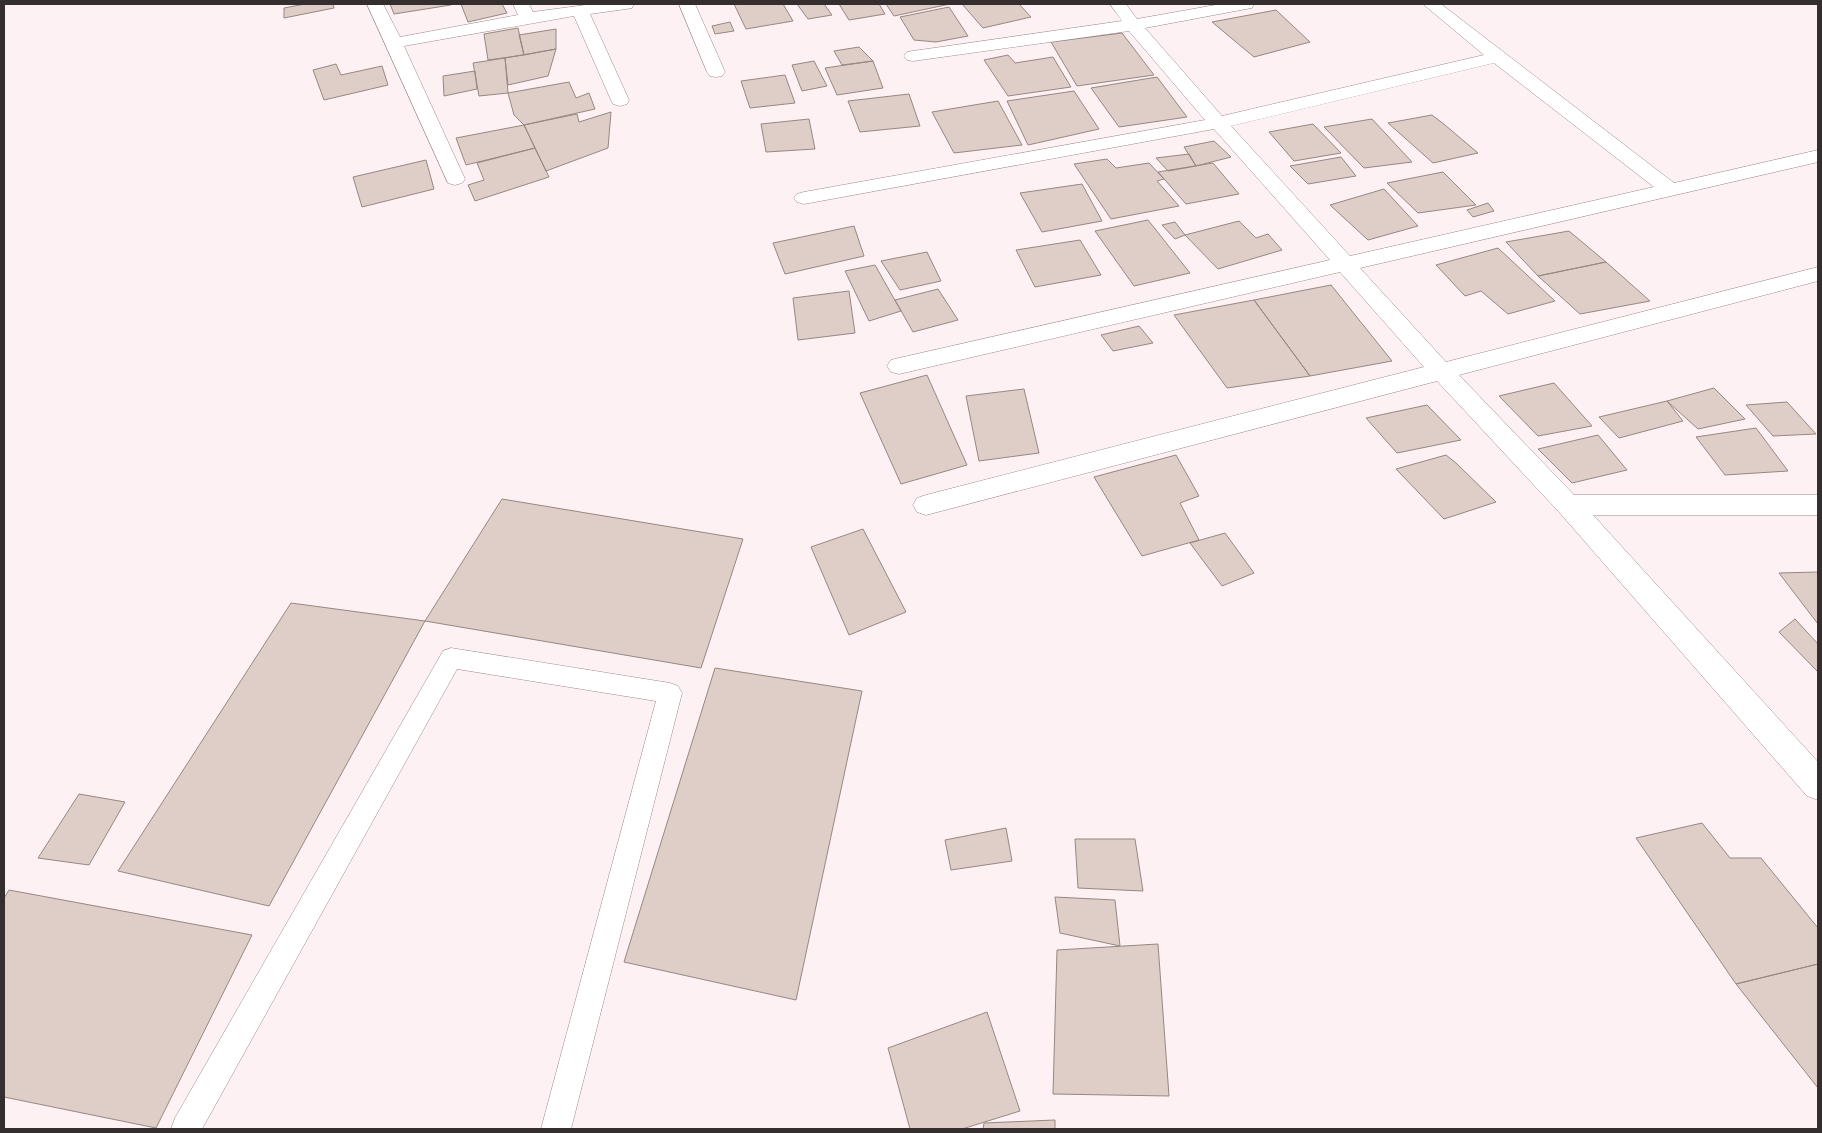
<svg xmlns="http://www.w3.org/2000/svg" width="1822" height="1133" font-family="Mulish,sans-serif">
  <rect width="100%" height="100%" fill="#fdf1f3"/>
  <path fill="#dfcec8" stroke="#978782" d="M305,4h28l1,4 -50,10v-10z
    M390,4h60l1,1 -57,9z
    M461,4h41l5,9 -39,9z
    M734,4h49l10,17 -47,8z
    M797,4h27l8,11 -24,4z
    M839,4h40l6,10 -36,6z
    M886,4h64l-56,12z
    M962,4h57l12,13 -48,11z
    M949,7l19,29 -32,6 -22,-2 -14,-23z
    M1276,10l34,32 -56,15 -42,-35z
    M730,22l4,9 -19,3 -3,-8z
    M518,28l6,27 -36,5 -4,-26z
    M556,29v20l-32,6 -5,-20z
    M1122,33l32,42 -77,11 -26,-44z
    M859,47l14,14 -31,4 -8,-14z
    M556,49l-8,27 -40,9 -3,-27z
    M1008,55l7,8 38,-6 18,30 -63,9 -24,-36z
    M505,58l3,35 -29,3 -6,-33z
    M814,61l13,25 -25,5 -10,-26z
    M873,61l10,27 -46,7 -12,-27z
    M336,64l5,11 41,-9 6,19 -64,15 -11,-30z
    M475,71l2,18 -33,7 -1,-20z
    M785,75l10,28 -45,5 -9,-27z
    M1157,77l30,40 -68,10 -28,-39z
    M569,82l7,16 13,-5 6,16 -71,16 -10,-10 -6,-22z
    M1074,91l25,38 -71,16 -21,-44z
    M909,94l11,32 -60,6 -12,-31z
    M998,101l24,44 -68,8 -22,-41z
    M611,112l-3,36 -62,23 -22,-46 53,-11 2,8z
    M1432,115l13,10 33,28 -45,10 -45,-40z
    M809,119l6,30 -49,3 -5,-28z
    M1372,119l40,43 -48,6 -40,-41z
    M1313,124l28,29 -47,8 -25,-29z
    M524,125l11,23 -69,17 -10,-27z
    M1214,141l17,16 -35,9 -12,-19z
    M535,148l14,29 -74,24 -7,-16 16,-5 -7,-17z
    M1189,154l7,12 -28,5 -12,-13z
    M1341,157l15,19 -48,8 -18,-18z
    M1107,159l9,9 33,-5 15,16 -7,2 22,25 -68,13 -37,-55z
    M426,160l8,29 -72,18 -9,-30z
    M1213,163l26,31 -53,10 -28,-32z
    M1443,172l33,33 -58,8 -31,-30z
    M1082,184l20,37 -60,11 -22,-39z
    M1384,189l34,37 -50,14 -38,-35z
    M1488,203l6,8 -21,6 -6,-7z
    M1148,220l42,53 -56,13 -39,-55z
    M1239,221l17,17 12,-4 14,16 -64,19 -33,-34z
    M1175,222l10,13 -10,4 -13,-14z
    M854,226l10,30 -79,18 -12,-31z
    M1569,231l37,31 -68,14 -32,-34z
    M1080,240l21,35 -66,12 -19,-37z
    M1498,248l57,53 -47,13 -27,-23 -16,5 -29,-31z
    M927,252l14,29 -41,9 -19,-29z
    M1606,262l44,39 -70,13 -42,-38z
    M875,265l26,46 -32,10 -24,-50z
    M1331,285l61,76 -82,15 -56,-76z
    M938,289l20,31 -45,12 -18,-32z
    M849,291l6,42 -57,7 -5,-42z
    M1254,300l56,76 -83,12 -53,-73z
    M1139,326l14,17 -40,8 -12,-16z
    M927,375l40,90 -66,19 -41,-91z
    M1554,383l38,43 -54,10 -39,-40z
    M1714,388l31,31 -47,10 -31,-28z
    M1024,389l15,64 -60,8 -13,-65z
    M1667,401l16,20 -64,17 -20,-21z
    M1787,402l29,32 -43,2 -27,-31z
    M1427,405l34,35 -64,13 -31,-35z
    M1756,428l32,43 -63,4 -29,-38z
    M1598,435l29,35 -55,13 -34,-34z
    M1176,455l23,41 -19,7 19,37 -57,16 -48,-79z
    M1446,455l10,8 40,39 -52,17 -48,-50z
    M502,499l241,40 -42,129 -276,-47z
    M863,529l43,83 -57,23 -38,-88z
    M1225,533l29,40 -32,13 -32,-43z
    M1818,572v52l-39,-51z
    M291,603l134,18 -156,285 -151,-35z
    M1795,619l23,25v26l-1,1 -38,-39z
    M715,668l147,23 -66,309 -172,-38z
    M79,794l46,8 -36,63 -51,-7z
    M1702,823l28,35h31l57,70v36l-82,20 -100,-146z
    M1006,828l6,33 -61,9 -6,-30z
    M1075,839h60l8,52 -65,-3z
    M9,890l243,45 -96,193 -152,-31v-199z
    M1055,897l60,3 5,46 -60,-13z
    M1158,944l11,152 -116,-2 4,-144z
    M1818,964v124l-82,-104z
    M987,1012l33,99 -58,18h-52l-22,-81z
    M1055,1120v9h-72l1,-6z"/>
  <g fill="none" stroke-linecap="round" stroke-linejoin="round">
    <defs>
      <path id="service" d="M451,648l219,35 8,3 4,7 -111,436h-30l115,-428 -199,-32 -255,460h-31l4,-11 268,-467z"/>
      <path id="minor" d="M367,4h16l17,33 118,-22 -5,-11h16l4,8 60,-8h41l-2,4 -6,1 -36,5 39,86 -2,4 -7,2 -7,-2 -2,-4 -37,-84 -170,30 61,133 -3,4 -7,2 -7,-2z
        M679,4h16l30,68 -3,4 -6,1 -6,-1 -3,-4z
        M1110,4h16l11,15 84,-15h33l-2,4 -6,1 -101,19 77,88 262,-61 -61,-51h18l233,179 144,-33v12l-458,106 86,94 372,-95v14l-359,94 115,120h244v20h-225l225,247v38l-11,-4 -248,-284 -122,-131 -511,134 -9,-3 -4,-7 4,-7 9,-3 498,-128 -84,-95 -441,102 -8,-2 -4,-6 4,-6 8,-2 431,-98 -116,-131 -410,75 -7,-2 -3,-4 3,-4 7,-2 401,-72 -76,-89 -216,30 -6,-1 -3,-4 3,-4 6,-1 209,-30zM1494,63l160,124 -304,69 -119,-130z"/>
    </defs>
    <use href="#service" stroke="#9a898c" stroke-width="1"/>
    <use href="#minor" stroke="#9a898c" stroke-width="1"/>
    <use href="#service" fill="#fff" fill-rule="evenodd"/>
    <use href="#minor" fill="#fff" fill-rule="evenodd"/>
  </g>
  <rect width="1822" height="1133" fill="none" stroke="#352e2f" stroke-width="10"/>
</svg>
